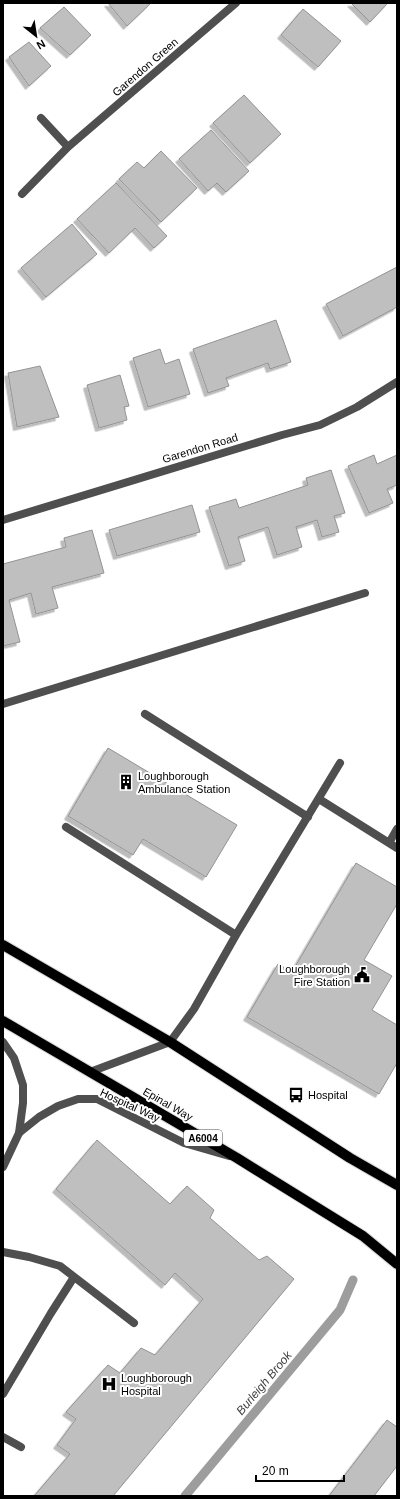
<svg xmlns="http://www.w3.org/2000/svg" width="400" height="1499" font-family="Helvetica,sans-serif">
  <defs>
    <filter id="shadow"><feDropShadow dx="-3.5" dy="3.5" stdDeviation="0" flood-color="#0004"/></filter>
  </defs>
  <rect width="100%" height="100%" fill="#fff"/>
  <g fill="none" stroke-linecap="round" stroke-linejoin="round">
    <path stroke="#9d9d9d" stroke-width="9" d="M185,1496l155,-186 13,-30"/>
  </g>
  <path fill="#bfbfbf" stroke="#939393" filter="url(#shadow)" d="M108,3h43l-24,23z
    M351,3h37l-18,19z
    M64,7l27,28 -21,20 -30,-27z
    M303,9l38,32 -23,26 -37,-32z
    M29,42l22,24 -22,20 -20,-29z
    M244,95l37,39 -31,29 -37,-40z
    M211,130l38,41 -23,21 -9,-9 -9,8 -29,-32z
    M161,151l36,37 -36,34 -42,-43 18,-17 7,6z
    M116,183l51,53 -13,12 -19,-20 -26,25 -32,-34z
    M72,224l25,30 -51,43 -25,-29z
    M397,267v40l-54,29 -17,-32z
    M276,320l15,42 -21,7 -2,-6 -42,15 3,8 -21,7 -15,-44z
    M160,349l5,15 14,-5 11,35 -42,13 -15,-49z
    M40,366l19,51 -42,10 -9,-54z
    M120,375l9,31 -5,1 3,13 -28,8 -12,-43z
    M374,455l3,9 20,-9v30l-10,4 6,14 -24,10 -21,-47z
    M331,470l14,43 -11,3 5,16 -17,5 -5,-17 -21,7 6,20 -25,8 -9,-28 -30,10 7,24 -16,5 -20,-59 27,-8 3,9 69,-23 -2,-7z
    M192,505l8,27 -83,24 -8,-26z
    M92,530l12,43 -52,14 6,21 -22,6 -5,-21 -22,7 11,42 -17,4v-82l63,-17 -2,-9z
    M108,748l129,77 -31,52 -63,-38 -10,16 -65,-39z
    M356,863l41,24v17l-33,56 28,16 -20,34 25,15v38l-18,31 -132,-77 31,-53 14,8z
    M97,1140l73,64 17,-18 27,24 -4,8 49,42 8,-4 27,23 -181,217h-79l36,-42 -13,-9 19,-26 -10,-7 42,-47 12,8 21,-25 14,7 48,-56 -28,-26 -10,12 -109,-96z
    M387,1420l10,7v39l-23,30h-45z"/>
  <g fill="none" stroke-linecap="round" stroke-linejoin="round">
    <defs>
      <path id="primary" d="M3,945l167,97 180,116 47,27
        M3,1021l234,137 126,78 34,28"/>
    </defs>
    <use href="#primary" stroke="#dbdbdb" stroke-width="12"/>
    <path stroke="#4f4f4f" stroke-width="8" d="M3,704l362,-111
      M145,714l163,103
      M319,799l78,49
      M66,827l170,108
      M389,843l8,-14
      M90,1072l80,-30 24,-33 42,-74 104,-172
      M3,1167l16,-34
      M3,1252l26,5 31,9 74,57
      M3,1394l48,-81 23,-36
      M3,1437l18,10"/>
    <path stroke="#4f4f4f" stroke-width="8" d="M41,118l27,29
      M22,194l46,-47 168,-144
      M3,520l279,-85 38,-10 37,-18 40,-25
      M3,1042l11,16 9,27v18l-4,30 20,-16 19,-11 20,-7h19l87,44 45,13"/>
    <use href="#primary" stroke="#000" stroke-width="10"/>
  </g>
  <defs>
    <symbol id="building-bare" viewBox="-9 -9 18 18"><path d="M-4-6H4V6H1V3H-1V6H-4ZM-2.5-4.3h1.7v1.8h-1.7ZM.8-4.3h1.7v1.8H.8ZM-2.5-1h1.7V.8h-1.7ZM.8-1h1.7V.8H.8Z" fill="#000" stroke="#fff" stroke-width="2.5" paint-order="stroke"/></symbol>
    <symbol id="civic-bare" viewBox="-9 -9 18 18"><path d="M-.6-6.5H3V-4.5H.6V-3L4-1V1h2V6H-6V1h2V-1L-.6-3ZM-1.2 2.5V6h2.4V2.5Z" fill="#000" stroke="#fff" stroke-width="2.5" paint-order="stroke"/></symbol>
    <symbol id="bus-bare" viewBox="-9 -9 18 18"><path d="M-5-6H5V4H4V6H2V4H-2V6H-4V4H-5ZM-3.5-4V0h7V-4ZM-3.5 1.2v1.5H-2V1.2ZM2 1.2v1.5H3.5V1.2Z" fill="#000" stroke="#fff" stroke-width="2.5" paint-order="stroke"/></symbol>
    <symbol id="hospital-bare" viewBox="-9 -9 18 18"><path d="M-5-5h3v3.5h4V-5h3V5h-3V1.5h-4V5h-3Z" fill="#000" stroke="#fff" stroke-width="2.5" paint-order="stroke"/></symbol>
  </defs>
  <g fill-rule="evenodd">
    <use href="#building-bare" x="115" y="771" width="22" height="22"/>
    <use href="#civic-bare" x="351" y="964" width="22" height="22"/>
    <use href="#bus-bare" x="285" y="1084" width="22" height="22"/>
    <use href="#hospital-bare" x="98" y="1373" width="22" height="22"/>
  </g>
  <g text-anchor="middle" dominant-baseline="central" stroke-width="4" stroke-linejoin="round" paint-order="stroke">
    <rect fill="#fff" stroke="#4c4c4c" stroke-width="1" x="184" y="1130" width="38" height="16" rx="3"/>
    <g font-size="10" font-weight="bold" fill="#000">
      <text x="203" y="1138">A6004</text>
    </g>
    <g font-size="11" fill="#000" stroke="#fff">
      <text transform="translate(145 67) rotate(-41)">Garendon Green</text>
      <text transform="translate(200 448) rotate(-17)">Garendon Road</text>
      <text transform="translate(168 1104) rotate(30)">Epinal Way</text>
      <text transform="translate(130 1105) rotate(25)">Hospital Way</text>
    </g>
    <g font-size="11" fill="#000" stroke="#fff" text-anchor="start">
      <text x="138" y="776">Loughborough<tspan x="138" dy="13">Ambulance Station</tspan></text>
      <text x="350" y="969" text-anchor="end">Loughborough<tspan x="350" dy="13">Fire Station</tspan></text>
      <text x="308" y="1095">Hospital</text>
      <text x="121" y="1378">Loughborough<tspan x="121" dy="13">Hospital</tspan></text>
    </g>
    <g font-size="12" font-style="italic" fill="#3e3e3e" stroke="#fff">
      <text transform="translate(264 1383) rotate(-50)">Burleigh Brook</text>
    </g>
  </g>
  <rect width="400" height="1499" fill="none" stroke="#000000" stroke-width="8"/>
  <g transform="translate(36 36) rotate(150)" stroke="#ffffff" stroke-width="3" paint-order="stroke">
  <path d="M0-3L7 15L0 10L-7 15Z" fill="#000000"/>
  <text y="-6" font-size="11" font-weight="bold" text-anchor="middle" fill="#000000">N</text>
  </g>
  <path d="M256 1475v6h88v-6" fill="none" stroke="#000000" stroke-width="2"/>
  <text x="262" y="1475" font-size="12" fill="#000000" stroke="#ffffff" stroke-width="3" paint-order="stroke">20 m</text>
</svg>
